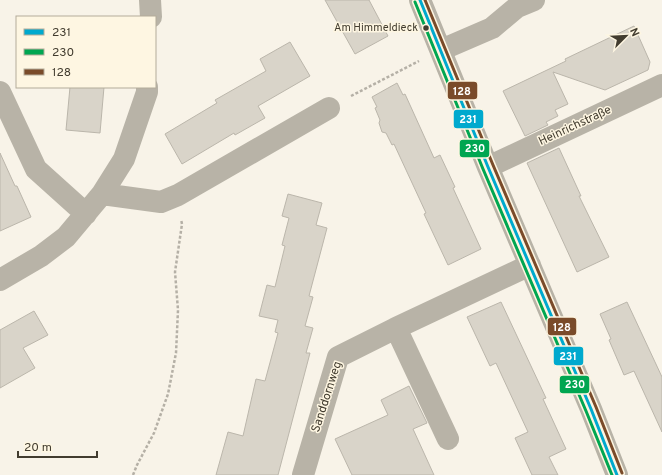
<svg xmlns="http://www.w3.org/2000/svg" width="662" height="475" font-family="Overpass,sans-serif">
  <rect width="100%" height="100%" fill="#f8f3e8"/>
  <path fill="#d9d4c9" stroke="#bbb6ab" d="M325,0h44l19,36 -33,18z
    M634,26l16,36 -2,8 -43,20 -52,-18 15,32 -13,6 3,6 -12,6 2,3 -23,11 -22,-45 63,-30 -1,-2z
    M290,42l20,34 -52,30 7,12 -30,17 -1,-2 -52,31 -17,-30 52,-31 -2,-3 51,-29 -6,-12z
    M397,83l6,12 2,-1 29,64 6,-3 15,32 -2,1 28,61 -33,16 -24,-51 2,-1 -32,-69 -2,1 -6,-12 -4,-1 -3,-9 1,-3 -5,-12 2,-1 -5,-10z
    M70,87h34l-4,46 -34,-3z
    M559,148l22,48h-2l30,61 -32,15 -50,-109z
    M0,153l15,33h2l14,31 -31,14z
    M288,194l34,9 -6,22 11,3 -18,68 4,1 -8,29 8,2 -7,25h4l-32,122h-62l12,-43 15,4 13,-57 9,2 13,-48 -3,-1 3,-12 -19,-4 8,-31 8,2 10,-41 -3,-1 7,-27 -7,-2z
    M501,302l45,96 -3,1 23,50 -17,8 9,18h-26l-17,-37 13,-6 -32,-69 -6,3 -23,-49z
    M627,302l35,75v55l-28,-61 -10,4 -15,-35 2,-1 -11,-25z
    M34,311l14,24 -25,13 12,20 -35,20v-58z
    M409,386l18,37 -14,6 21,46h-82l-17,-36 53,-24 -7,-15z"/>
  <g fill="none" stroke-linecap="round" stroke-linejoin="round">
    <path stroke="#b5b0a6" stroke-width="2.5" stroke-dasharray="3 2" stroke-linecap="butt" d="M351,96l68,-35
      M133,475l4,-10 17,-32 14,-39 8,-41 2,-43 -3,-38 7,-48 -1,-5"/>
    <path stroke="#b8b3a7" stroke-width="22" d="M150,0l1,17
      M420,0l68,167 103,242 26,66
      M441,50l51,-22 25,-21 17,-7
      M0,92l36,77 50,45
      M488,167l174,-82
      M102,194l59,8 17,-7 151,-87
      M0,280l41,-24 25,-19 36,-43 22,-35 23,-67v-5
      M396,328l52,111
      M303,475l35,-118 58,-29 134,-63"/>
    <defs>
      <path id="bus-1" d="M420,0l68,167 103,242 26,66"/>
      <path id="bus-2" d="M415,2l68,167 103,242 26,64"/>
      <path id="bus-3" d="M425,0l68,165 103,242 26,66"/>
    </defs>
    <use href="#bus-1" stroke="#fef6e2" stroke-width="6"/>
    <use href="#bus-2" stroke="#fef6e2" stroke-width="6"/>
    <use href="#bus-3" stroke="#fef6e2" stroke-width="6"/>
    <use href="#bus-1" stroke="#00a9ce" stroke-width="3"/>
    <use href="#bus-2" stroke="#00a651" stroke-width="3"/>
    <use href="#bus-3" stroke="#7a4b2a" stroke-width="3"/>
  </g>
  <circle fill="#423c2f" stroke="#fef6e2" stroke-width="1.5" cx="426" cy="28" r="3.5"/>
  <g text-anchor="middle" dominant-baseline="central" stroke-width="3" stroke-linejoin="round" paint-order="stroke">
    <g font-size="11" fill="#423c2f" stroke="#fef6e2" text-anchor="end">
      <text x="418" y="28">Am Himmeldieck</text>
    </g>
    <g font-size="12" fill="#423c2f" stroke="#fef6e2">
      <text transform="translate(575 126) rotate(-25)">Heinrichstraße</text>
      <text transform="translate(327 397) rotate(-72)">Sanddornweg</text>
    </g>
  </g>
  <g stroke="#fef6e2" stroke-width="1.5">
    <rect x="447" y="81" width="31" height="19" rx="4" fill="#7a4b2a"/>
    <rect x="453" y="109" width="31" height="20" rx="4" fill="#00a9ce"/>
    <rect x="459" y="139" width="31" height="19" rx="4" fill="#00a651"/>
    <rect x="547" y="317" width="30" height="19" rx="4" fill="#7a4b2a"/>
    <rect x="553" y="346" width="31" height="20" rx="4" fill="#00a9ce"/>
    <rect x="559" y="375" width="31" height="19" rx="4" fill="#00a651"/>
  </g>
  <g font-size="11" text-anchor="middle" font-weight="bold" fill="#fff">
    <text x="462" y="95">128</text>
    <text x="468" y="123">231</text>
    <text x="475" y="152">230</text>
    <text x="562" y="331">128</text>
    <text x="568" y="360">231</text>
    <text x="575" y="388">230</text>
  </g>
  <rect x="16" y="16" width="140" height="72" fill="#fef6e2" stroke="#b3ac9a"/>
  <rect x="24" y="29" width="20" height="6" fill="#00a9ce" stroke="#b3ac9a"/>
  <text x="52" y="36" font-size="12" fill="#423c2f">231</text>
  <rect x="24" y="49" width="20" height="6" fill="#00a651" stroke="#b3ac9a"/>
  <text x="52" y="56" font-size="12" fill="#423c2f">230</text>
  <rect x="24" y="69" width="20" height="6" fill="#7a4b2a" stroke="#b3ac9a"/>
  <text x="52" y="76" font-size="12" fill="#423c2f">128</text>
  <g transform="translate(626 36) rotate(66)" stroke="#fef6e2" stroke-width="3" paint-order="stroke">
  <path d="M0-3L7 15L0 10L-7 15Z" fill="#423c2f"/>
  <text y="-6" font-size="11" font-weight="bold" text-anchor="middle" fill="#423c2f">N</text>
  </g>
  <path d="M18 451v6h79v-6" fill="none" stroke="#423c2f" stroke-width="2"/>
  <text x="24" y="451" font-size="12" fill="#423c2f" stroke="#fef6e2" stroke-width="3" paint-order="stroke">20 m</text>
</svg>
